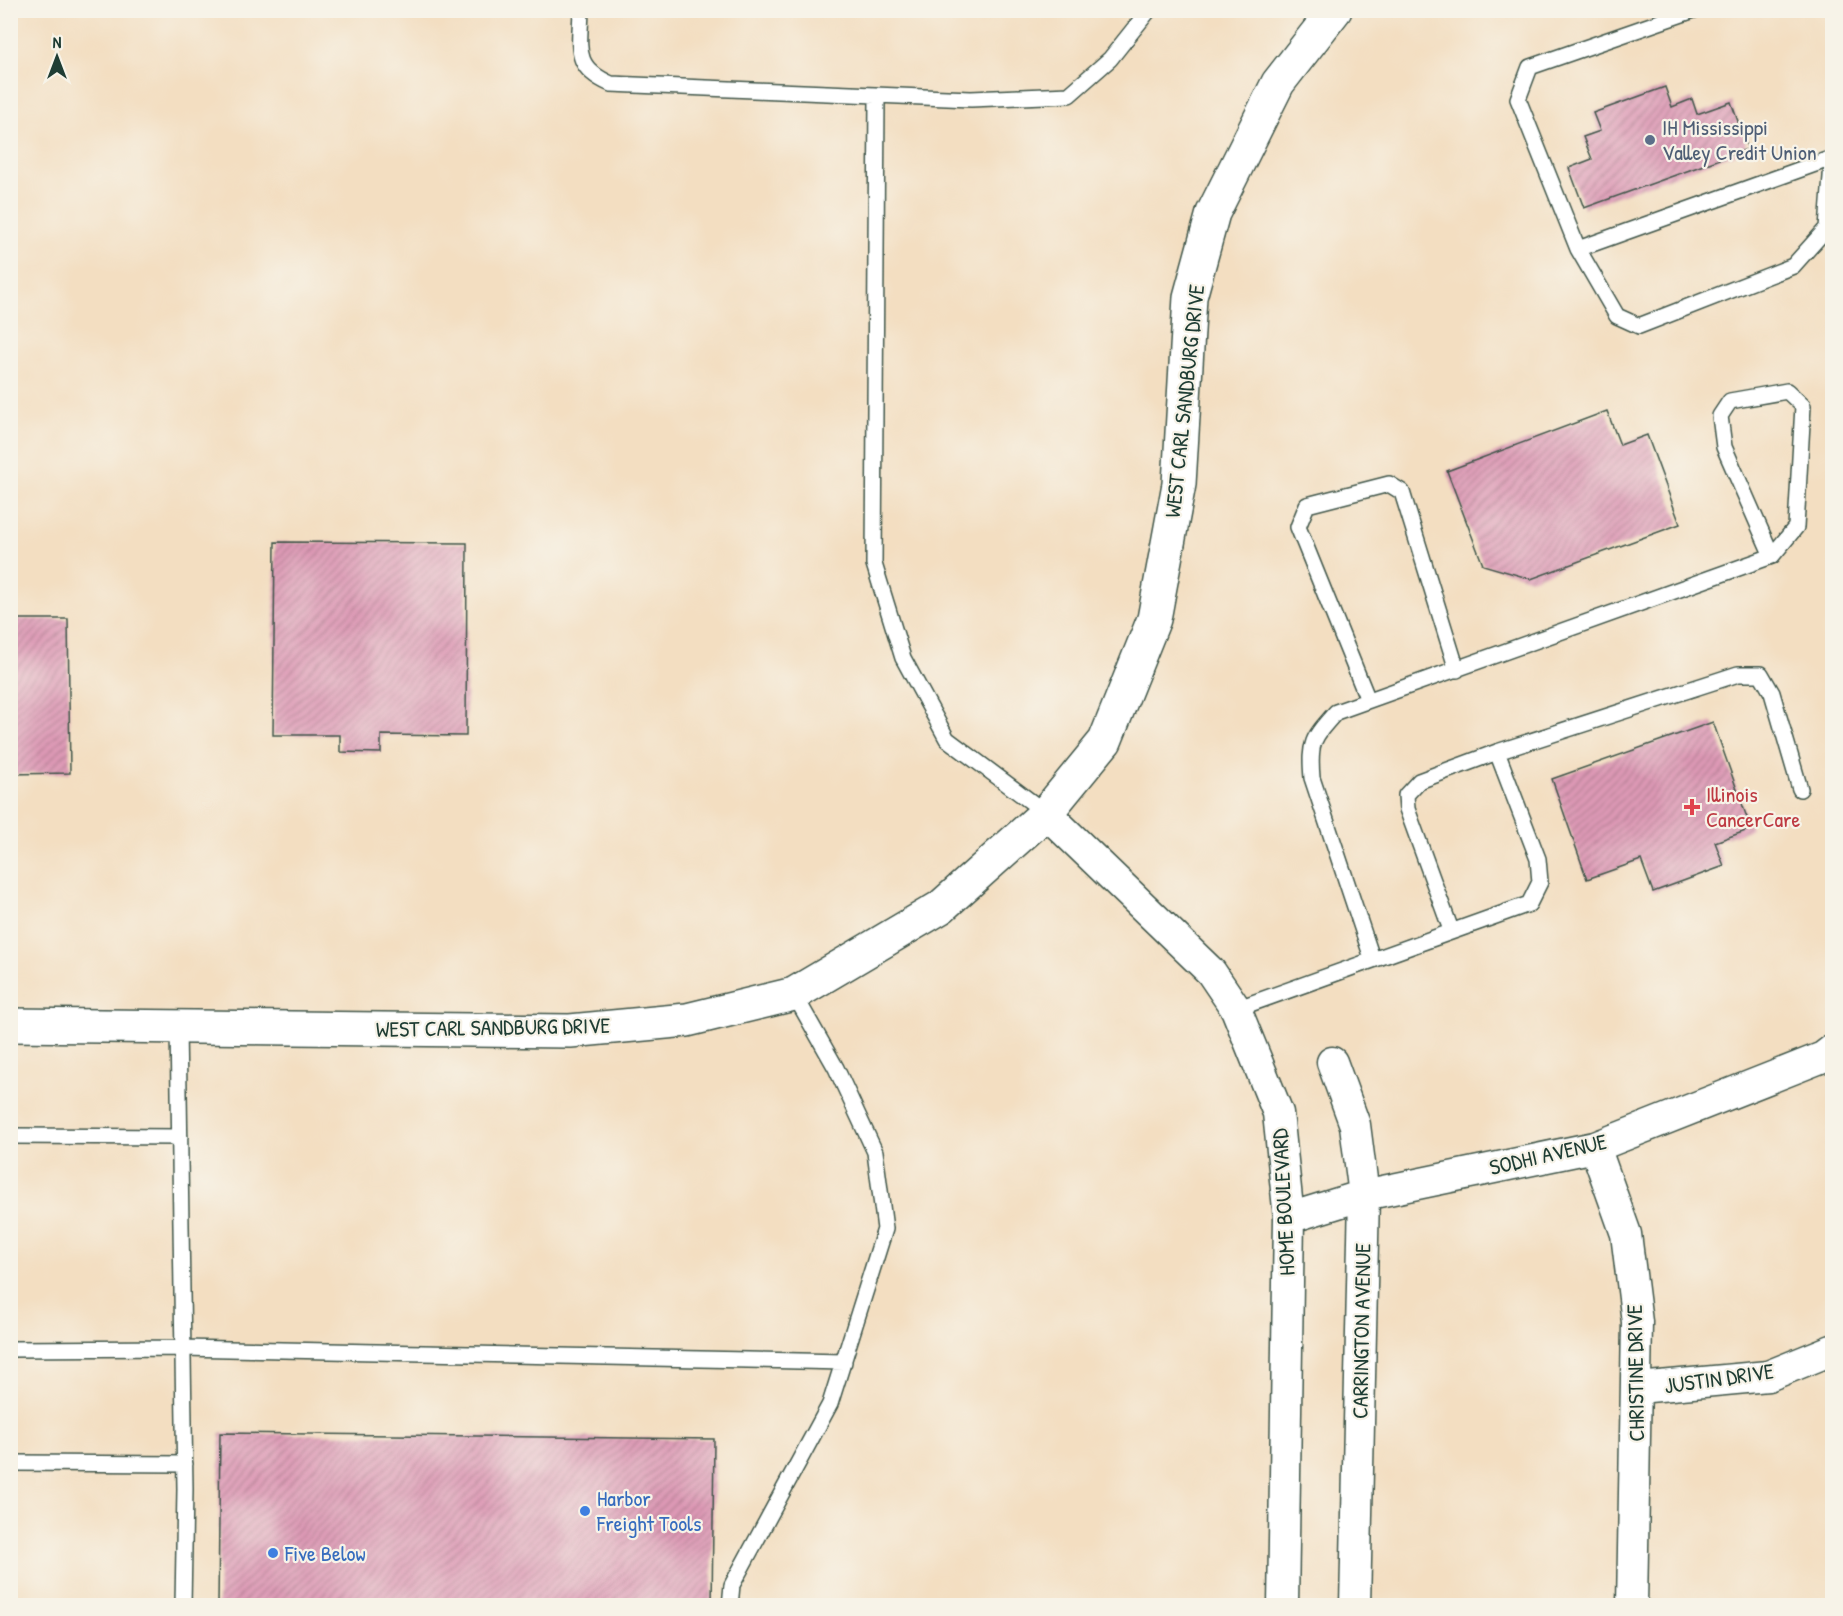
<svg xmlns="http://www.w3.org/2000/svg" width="1843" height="1616" font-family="'Patrick Hand',sans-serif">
  <defs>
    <pattern id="building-hatch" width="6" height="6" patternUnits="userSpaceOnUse" patternTransform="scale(1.5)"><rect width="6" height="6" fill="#dd99b5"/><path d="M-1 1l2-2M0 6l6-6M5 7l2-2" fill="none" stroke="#b37e94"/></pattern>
  </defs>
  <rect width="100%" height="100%" fill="#f7f3e8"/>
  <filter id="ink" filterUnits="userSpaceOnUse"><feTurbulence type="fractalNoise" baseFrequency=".0167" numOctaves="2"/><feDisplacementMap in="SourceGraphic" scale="12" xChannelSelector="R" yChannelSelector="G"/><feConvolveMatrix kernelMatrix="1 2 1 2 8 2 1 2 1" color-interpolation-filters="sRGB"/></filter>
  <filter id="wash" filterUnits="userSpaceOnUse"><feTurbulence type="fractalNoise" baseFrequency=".008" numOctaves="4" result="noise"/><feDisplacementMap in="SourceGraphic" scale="24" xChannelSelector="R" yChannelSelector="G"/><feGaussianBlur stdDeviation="1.35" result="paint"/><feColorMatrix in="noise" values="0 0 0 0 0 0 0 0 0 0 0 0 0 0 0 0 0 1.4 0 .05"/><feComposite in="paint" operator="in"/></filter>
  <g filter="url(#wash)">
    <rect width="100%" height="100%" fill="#f3dec1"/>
    <g id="blocks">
      <path fill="url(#building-hatch)" d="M1665,87l7,20 20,-8 5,15 34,-12 17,47 -164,59 -15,-40 23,-9 -9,-22 17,-6 -7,-18z
        M1607,411l13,34 27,-10 33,89 -149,55 -48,-14 -36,-94z
        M275,542l192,1 -1,193 -85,-1v18l-41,-1v-17h-67z
        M10,619h58l2,154 -60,1z
        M1713,722l38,107 -36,13 9,24 -71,26 -12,-32 -54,19 -35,-100z
        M220,1433l494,6 -2,167h-494z"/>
    </g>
  </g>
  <g filter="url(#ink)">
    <use href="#blocks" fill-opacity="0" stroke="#3f5549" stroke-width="1.5"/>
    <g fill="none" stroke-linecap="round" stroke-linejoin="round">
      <defs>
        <path id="service" d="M581,10c-1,38 -9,57 30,74l360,15 98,-4 41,-36 39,-49
          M1694,10l-164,57 -12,32 60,150 39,67 22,10 154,-60 34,-38 5,-64
          M877,96l-3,468 29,94 44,81 99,74
          M1578,249l254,-91
          M1368,700l-70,-173 9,-22 82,-21 13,8 55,178
          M1451,930l-44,-121 -1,-14 13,-14 78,-29 241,-78h23l11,19 28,96
          M1372,958l-60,-180c-3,-36 0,-39 24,-66l436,-156 24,-29 7,-121 -16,-15 -57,10 -10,15 4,31 48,109
          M1236,1009l293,-105 11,-22 -2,-23 -41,-107
          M178,1027l7,462 -2,117
          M10,1136l170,1
          M10,1349l173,-1 661,14
          M10,1463l175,1
          M730,1606l2,-21 98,-181 55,-175 -10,-77 -39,-84 -42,-74"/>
        <path id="minor" d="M1046,813l165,159 25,37 42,104 11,105 -6,388
          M1332,1062l23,63 9,70 -9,411
          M1595,1147l31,87 11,88 -5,284
          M1289,1218l75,-23 231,-48 228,-90 9,-7
          M1638,1388l130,-12 64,-26"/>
        <path id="tertiary" d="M10,1025l560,6 117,-11 107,-26 147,-87 105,-94 59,-72 49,-122 25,-135 11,-187 23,-84 65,-130 57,-73"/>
      </defs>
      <use href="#service" stroke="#3f5549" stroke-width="18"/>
      <use href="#minor" stroke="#3f5549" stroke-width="33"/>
      <use href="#tertiary" stroke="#3f5549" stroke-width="36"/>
      <use href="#service" stroke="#fff" stroke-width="15"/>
      <use href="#minor" stroke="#fff" stroke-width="30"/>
      <use href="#tertiary" stroke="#fff" stroke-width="33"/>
    </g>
  </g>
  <circle fill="#5c6f8a" stroke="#f7f3e8" stroke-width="2" cx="1650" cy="140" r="6"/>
  <path fill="#e0444e" stroke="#f7f3e8" stroke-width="2" d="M1689 798h6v6h6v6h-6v6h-6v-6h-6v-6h6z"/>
  <g fill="#3f7fe0" stroke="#f7f3e8" stroke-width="2">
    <circle cx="585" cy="1511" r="6"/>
    <circle cx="273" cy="1553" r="6"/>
  </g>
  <g text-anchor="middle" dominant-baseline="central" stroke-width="4.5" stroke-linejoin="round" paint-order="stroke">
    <g font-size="22" fill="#4e5e75" stroke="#f7f3e8" text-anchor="start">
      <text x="1662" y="127">IH Mississippi<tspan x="1662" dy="25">Valley Credit Union</tspan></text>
    </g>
    <g font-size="22" fill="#1f3d34" stroke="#f7f3e8">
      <text transform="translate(1184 401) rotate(-84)">WEST CARL SANDBURG DRIVE</text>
      <text transform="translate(493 1027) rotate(-1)">WEST CARL SANDBURG DRIVE</text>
      <text transform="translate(1548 1154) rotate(-13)">SODHI AVENUE</text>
      <text transform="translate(1283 1202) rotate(-93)">HOME BOULEVARD</text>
      <text transform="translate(1361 1331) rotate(-89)">CARRINGTON AVENUE</text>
      <text transform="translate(1635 1373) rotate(-91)">CHRISTINE DRIVE</text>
      <text transform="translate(1719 1378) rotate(-8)">JUSTIN DRIVE</text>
    </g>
    <g font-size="22" fill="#be3a42" stroke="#f7f3e8" text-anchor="start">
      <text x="1706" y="794">Illinois<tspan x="1706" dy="25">CancerCare</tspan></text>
    </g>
    <g font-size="22" fill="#366cbe" stroke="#f7f3e8" text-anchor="start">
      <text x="597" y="1498">Harbor<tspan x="597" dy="25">Freight Tools</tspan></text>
      <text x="285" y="1553">Five Below</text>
    </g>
  </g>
  <rect width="1843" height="1616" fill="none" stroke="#f7f3e8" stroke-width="36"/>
  <g transform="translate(57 57)" stroke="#f7f3e8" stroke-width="4.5" paint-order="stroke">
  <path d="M0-4.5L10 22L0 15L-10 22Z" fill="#1f3d34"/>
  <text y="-9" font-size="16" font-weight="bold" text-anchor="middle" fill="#1f3d34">N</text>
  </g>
</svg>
